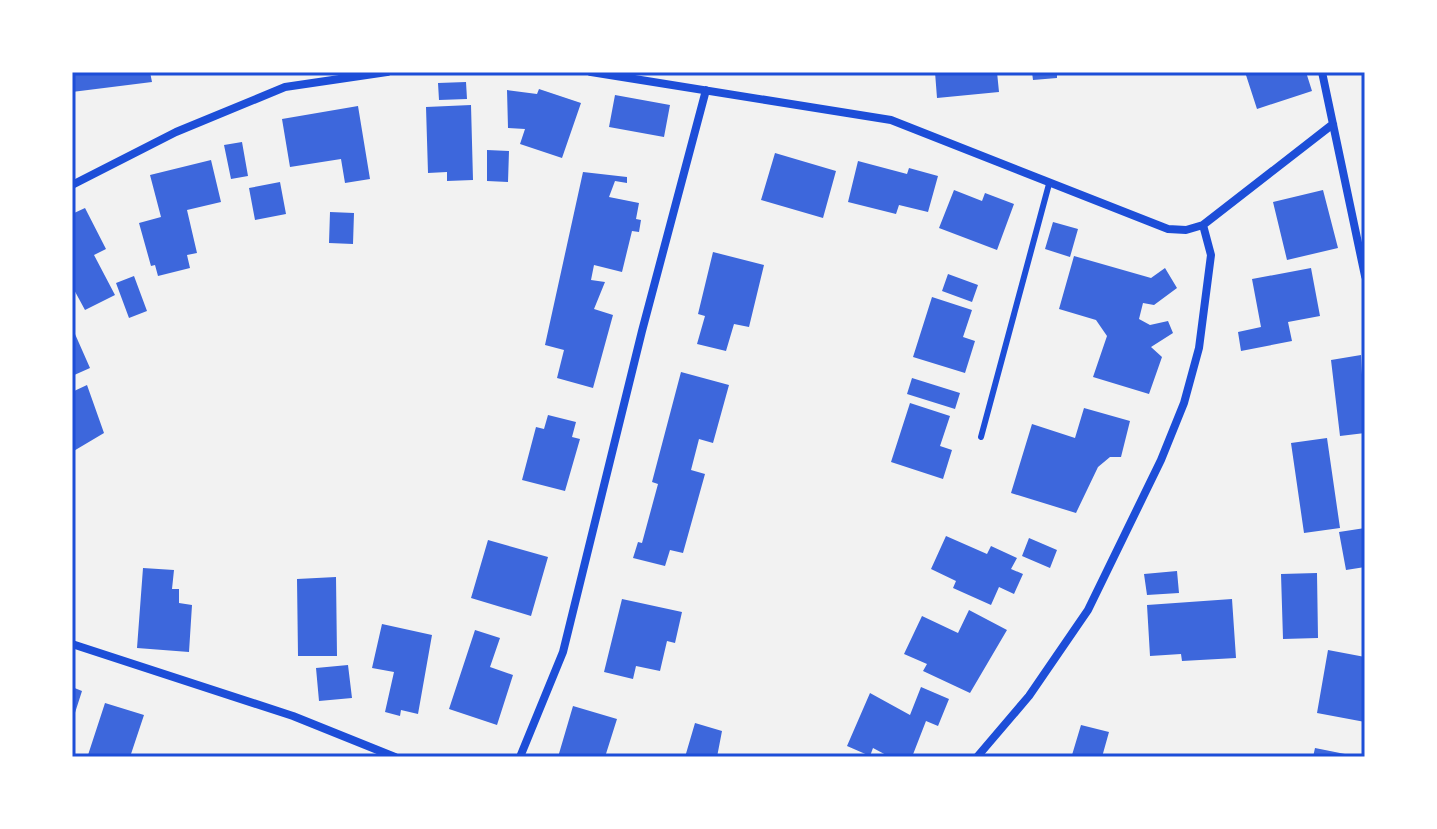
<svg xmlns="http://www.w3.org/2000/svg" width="1437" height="829" font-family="'Open Sans',sans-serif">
  <rect width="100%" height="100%" fill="#f2f2f2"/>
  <path fill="#3d67dc" d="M72,72h78l2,10 -80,10z
    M935,72h62l2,20 -62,6z
    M1032,72h25v6l-24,2z
    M1245,72h61l6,19 -55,18z
    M466,82l1,17 -28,1 -1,-17z
    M539,89l42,14 -19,55 -42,-14 5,-15 -17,-1 -1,-38 30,4z
    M615,95l55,10 -6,32 -55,-10z
    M471,105l2,75 -26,1v-9l-19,1 -2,-66z
    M358,106l12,73 -25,4 -4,-24 -51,8 -8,-48z
    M242,142l6,34 -17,3 -7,-34z
    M487,150l22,1 -1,31 -21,-1z
    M775,153l61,18 -13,47 -62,-18z
    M211,160l10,42 -34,8 10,43 -10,2 3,13 -32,8 -3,-11 -4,1 -12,-43 22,-6 -11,-42z
    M858,161l49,13 2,-6 29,8 -10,36 -29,-7 -3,9 -48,-12z
    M583,172l44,5v6l-12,-2 -6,16 30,6 -3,16 5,1 -2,12 -7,-1 -10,41 -28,-7 -3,15 14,2 -11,27 19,6 -20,73 -36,-10 7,-28 -19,-5z
    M280,182l6,32 -31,6 -6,-32z
    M954,190l28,11 3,-8 29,11 -17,46 -58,-22z
    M1323,190l15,58 -51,12 -14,-58z
    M85,208l21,41 -12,6 21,40 -30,15 -13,-24v-72z
    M330,212l24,1 -1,31 -24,-1z
    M1053,222l25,7 -8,28 -25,-8z
    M713,252l51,13 -15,62 -15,-3 -8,27 -29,-7 8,-28 -7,-2z
    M1074,256l77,22 14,-10 12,20 -23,17 -11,-2 -4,16 11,6 18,-4 5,12 -22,14 11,10 -13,37 -56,-17 14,-41 -11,-16 -37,-11z
    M1311,268l9,48 -32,6 4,19 -51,10 -3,-19 23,-5 -9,-48z
    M948,274l30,11 -6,17 -30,-11z
    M134,276l13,35 -18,7 -13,-35z
    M932,297l40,13 -9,27 12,4 -10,32 -52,-16z
    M75,334l15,34 -18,8v-41z
    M1361,355l4,78 -25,3 -9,-76z
    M681,372l48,13 -16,58 -14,-4 -8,31 14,4 -22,79 -13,-3 -5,16 -32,-8 5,-16 4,1 16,-59 -6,-2z
    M912,378l48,15 -5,16 -48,-15z
    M87,385l17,48 -32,19v-60z
    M910,403l40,13 -10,30 12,4 -9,29 -52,-17z
    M1084,408l46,13 -9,36h-11l-12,10 -22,46 -65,-20 21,-69 43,14z
    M548,415l28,7 -4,15 8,2 -15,52 -43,-11 14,-53 8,2z
    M1327,438l13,90 -36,5 -13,-90z
    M1365,528v39l-19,3 -7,-38z
    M946,536l41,18 4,-8 26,12 -6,11 12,5 -9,20 -15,-7 -8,18 -38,-17 3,-7 -25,-12z
    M1029,538l28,12 -7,18 -28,-12z
    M488,540l60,17 -17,59 -60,-18z
    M143,568l31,2 -2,19h7v14l13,2 -3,47 -52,-4z
    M1177,571l2,22 -32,2 -3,-21z
    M1317,573l1,65 -35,1 -2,-65z
    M336,577l1,79h-39l-1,-77z
    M622,599l60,13 -7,31 -8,-2 -7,30 -24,-5 -3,13 -29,-7z
    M1232,599l4,59 -54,3 -1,-7 -31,2 -3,-51z
    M969,610l38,20 -37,63 -47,-22 4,-7 -23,-10 18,-38 36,17z
    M382,624l50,11 -14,79 -17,-4 -1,6 -15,-4 9,-40 -22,-4z
    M475,630l25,8 -10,29 23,8 -16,50 -48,-16z
    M1328,650l37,7v65l-48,-9z
    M348,665l4,33 -33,3 -3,-33z
    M72,687l10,4 -9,28h-1z
    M921,687l28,12 -11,27 -12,-5 -14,36h-22l-17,-9 -3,8 -23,-10 23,-53 40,22z
    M105,703l39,12 -14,42 -42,-2z
    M573,706l44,13 -12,38h-47z
    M695,723l27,8 -5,26h-32z
    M1081,725l28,7 -7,25 -30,-2z
    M1315,748l30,6 -1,3h-31z"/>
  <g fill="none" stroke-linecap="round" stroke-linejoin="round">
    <path stroke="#1d4ed8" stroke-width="6" d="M981,437l68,-253"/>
    <path stroke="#1d4ed8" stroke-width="8" d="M591,72l300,48 277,109 18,1 17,-5 130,-101
      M1322,72l43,204
      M72,185l104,-53 109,-45 102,-15
      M72,644l221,72 102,41
      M520,757l43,-105 79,-321 64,-241
      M977,757l52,-61 59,-86 73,-150 23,-57 15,-55 12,-93 -8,-30"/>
  </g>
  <rect width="1437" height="829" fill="none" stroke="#ffffff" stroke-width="148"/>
  <rect x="74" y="74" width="1289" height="681" fill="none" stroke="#1d4ed8" stroke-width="3"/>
</svg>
